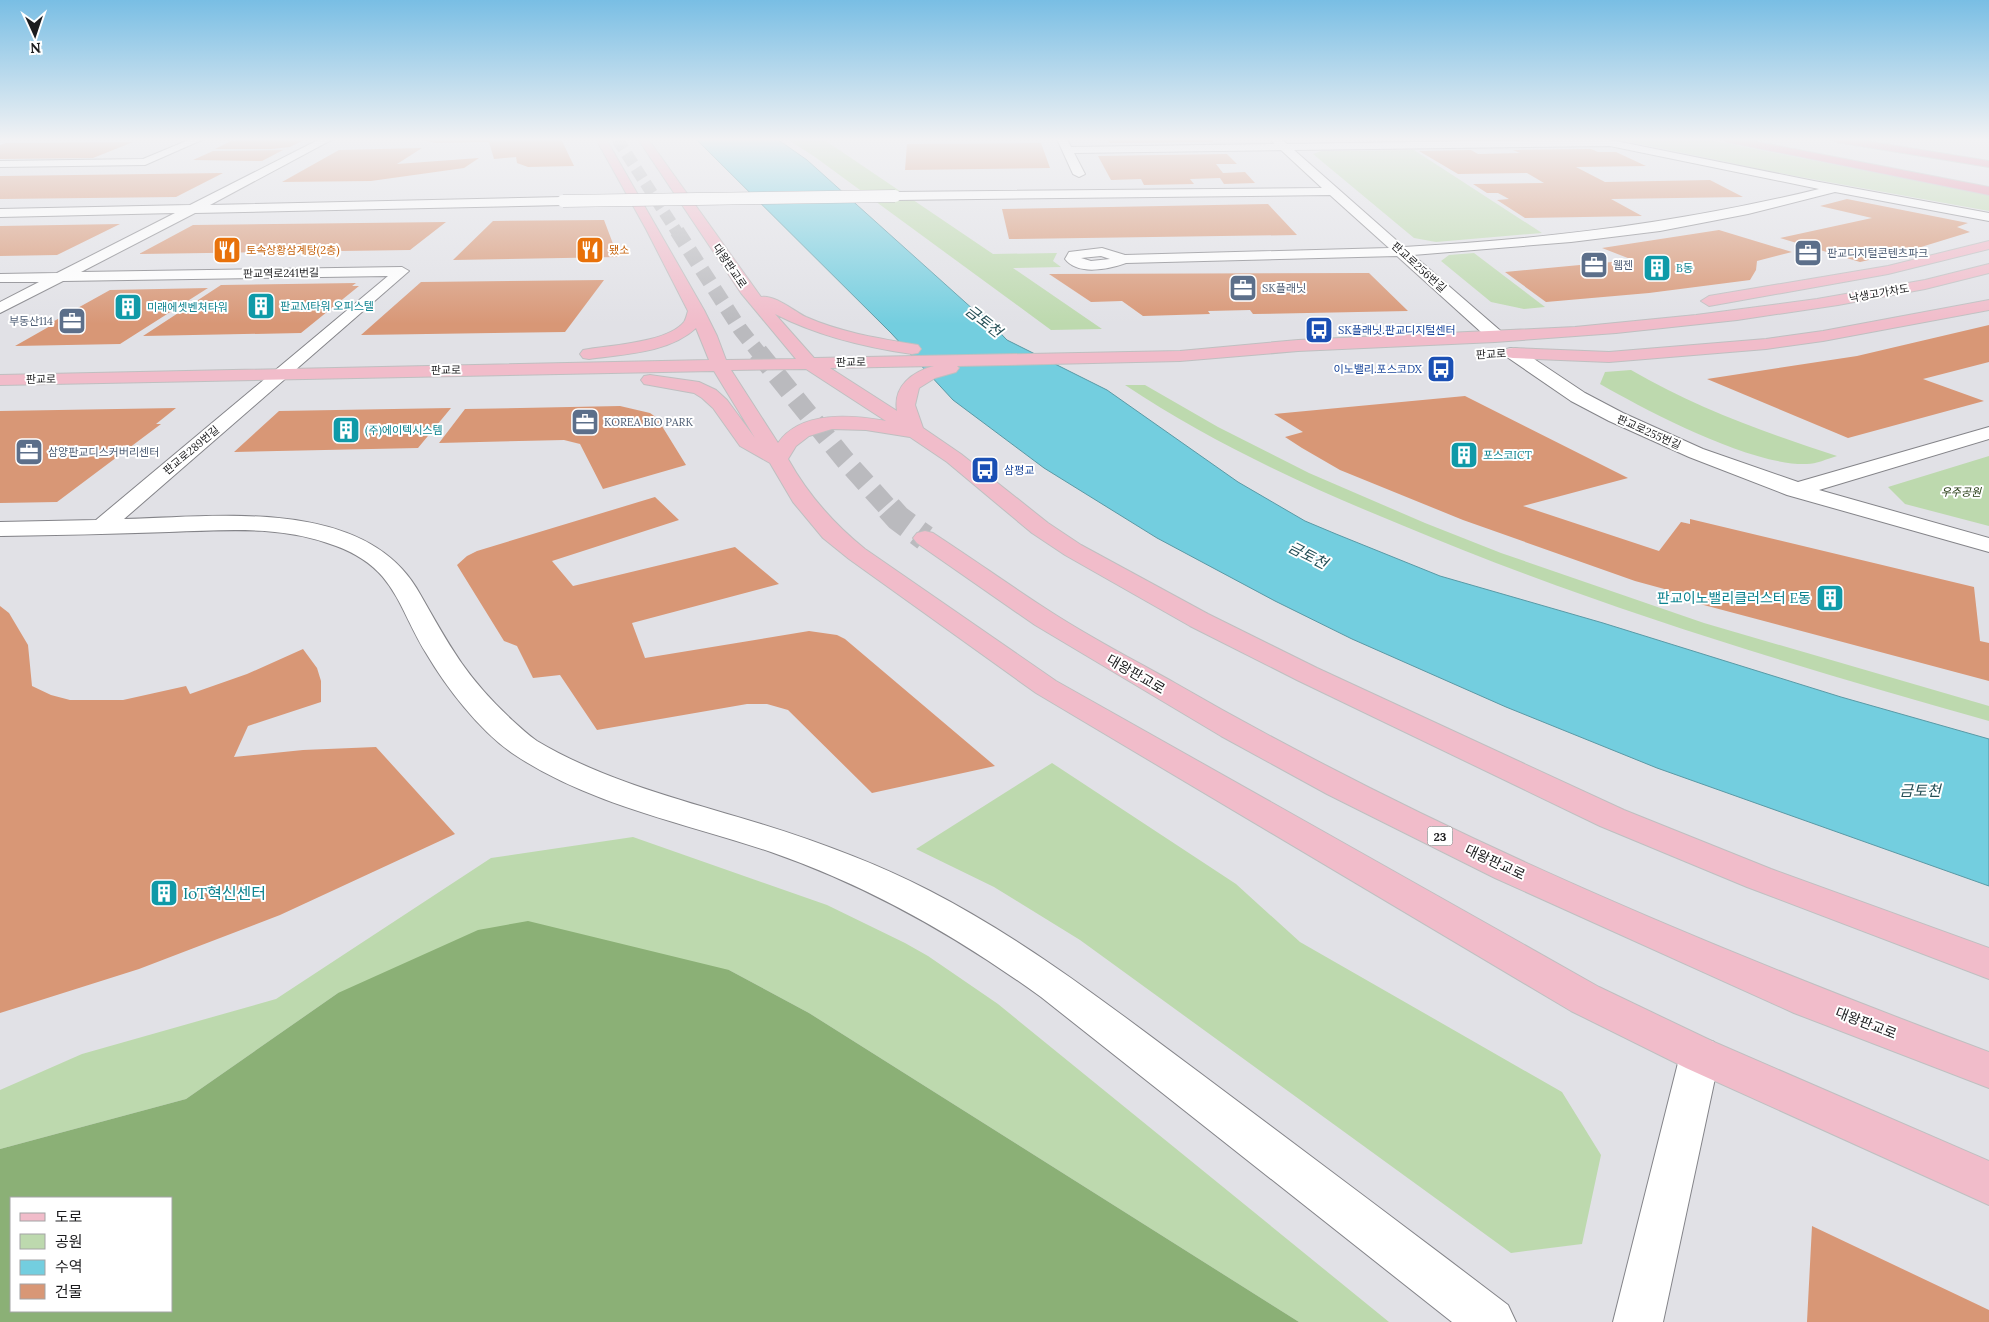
<svg xmlns="http://www.w3.org/2000/svg" width="1989" height="1322" font-family="Lora,'Noto Sans KR',serif">
  <rect width="100%" height="100%" fill="#e1e1e6"/>
  <path fill="#bdd9ae" d="M787,139h36l170,115 64,-1 -4,8 8,6 -48,1 89,61 -51,1 -236,-173z
    M1615,139h89l285,56v16l-194,-35z
    M1414,150l128,83 -106,9 -22,-4 -101,-84 8,-3z
    M1474,253l71,54 -21,2 -33,-7 -50,-41 8,-6z
    M1631,370c65,38 135,63 206,86 -10,3 -21,8 -30,8 -55,2 -158,-52 -207,-80l5,-12z
    M1125,385h20l73,42 91,46 116,50 76,30 203,70 285,83v15c-198,-56 -395,-115 -585,-195 -96,-39 -192,-83 -279,-141z
    M1989,456v70l-84,-22 -17,-17z
    M1052,763l184,121 64,58 262,150 39,63 -19,89 -71,9 -431,-313 -86,-53 -78,-38z
    M633,837l194,68 78,38 23,13 70,48 391,318h-90l-490,-309 -80,-43 -391,23 -152,106 -186,50v-59l82,-36 194,-55 215,-141z"/>
  <path fill="#8bb076" fill-rule="evenodd" d="M528,921l201,49 80,43 490,309h-1299v-173l186,-50 152,-106 140,-63zM11,1198h160v113h-160z"/>
  <path fill="#73cedf" stroke="#5999a5" d="M696,139h81l30,21 168,151 7,3 25,26 100,50 131,92 67,39 31,13 104,42 163,47 238,74 148,42v147l-332,-118 -151,-61 -154,-68 -77,-38 -118,-63 -113,-70 -91,-68 -62,-67z"/>
  <path fill="#d89776" d="M272,139h34l-16,8 -19,2h-56l16,-8z
    M424,139h137l13,27 -46,1 -11,-4 -1,-6 -22,2 -5,-17 -53,1 -14,-3z
    M1107,139h103l3,3 -103,1z
    M133,142l-40,16 -93,1v-14l6,-2z
    M1041,143l9,25 -145,2 2,-26z
    M422,148l-25,16 82,-6 -15,10 -93,13 -89,1 57,-32z
    M1591,149l7,3h18l30,14 -70,1 29,15 105,-2 33,17 -132,2 31,17 -117,2 -28,-18 12,-1 -11,-6h-11l-14,-9 71,-1 -17,-10 -69,1 -39,-23 52,-1 7,4 42,-1 -7,-3z
    M283,150l-21,11 -69,-1 20,-9z
    M1227,154l10,10h-21l7,9 22,-1 10,11 -31,1 -4,-6 -30,1 4,5 -50,1 -3,-6 -30,1 -13,-24z
    M223,173l-47,24 -176,2v-23z
    M1847,199l121,24 -11,4 13,5 -62,19 -48,11 -80,-24 92,-20 -52,-12z
    M1268,204l29,31 -288,4 -7,-30z
    M604,220l14,37 -165,3 40,-39z
    M446,222l-36,28 -271,4 54,-29z
    M120,224l-63,31 -57,1v-30z
    M1719,230l73,22 -35,9 -1,9 -6,10 -101,13 -103,9 -41,-30 128,-12 -31,-12z
    M1369,273l39,38 -155,3 -3,-4 -42,1 2,3 -67,2 -21,-15 -31,1 -42,-28z
    M604,280l-39,52 -204,3 60,-53z
    M356,283l-4,3h7l-58,47 -158,3 78,-51z
    M208,288l-88,56 -105,2 37,-21h-5l63,-35z
    M1989,325v37l-66,17 61,22 -136,37 -141,-59 150,-23z
    M1465,396l163,82 -105,28 136,45 22,-29 9,2v-5l284,68 6,54 9,2v38l-289,-77 -32,-11v-3l-33,-9 -172,-61 -123,-50 -38,-22 -17,-11 18,-5 -29,-18z
    M620,406l30,7 7,5 29,47 -83,24 -23,-45 -16,-4 -125,3 26,-34z
    M176,408l-20,16h5l-104,78 -57,1v-92z
    M451,408l-33,40 -184,4 45,-41z
    M655,497l24,23 -127,41 21,25 162,-39 44,37 -147,39 13,35 164,-27 28,4 8,4 150,127 -123,27 -84,-83 -21,-6h-20l-150,26 -37,-55 -27,3 -16,-32 -13,-5 -47,-76 10,-9 10,-5z
    M0,606l9,7 19,32 4,41 19,9 19,5h53l63,-14 4,8 57,-20 56,-25 14,19 4,13v21l-73,24 -14,31 69,-7 73,-3 79,87 -175,81 -141,54 -139,44z
    M1812,1226l177,84v12h-182z"/>
  <g fill="none" stroke-linecap="round" stroke-linejoin="round">
    <path stroke="#bababe" stroke-width="12" stroke-dasharray="12 5.5" stroke-linecap="butt" d="M617,139l60,93"/>
    <path stroke="#bababe" stroke-width="15" stroke-dasharray="15 8" stroke-linecap="butt" d="M677,231l63,98 19,24"/>
    <path stroke="#bababe" stroke-width="20" stroke-dasharray="20 10" stroke-linecap="butt" d="M758,352l87,108 45,50"/>
    <path stroke="#bababe" stroke-width="26" stroke-dasharray="26 12" stroke-linecap="butt" d="M889,508l9,10 27,20"/>
    <defs>
      <path id="minor" d="M191,139h13l-59,26 -145,2v-6l143,-2z
        M320,139h13l-123,66 353,-8 6,4 -6,4 -368,8 -114,59 321,-5 7,4 -285,248c93,-2 243,-23 296,75 30,53 46,83 92,126 8,7 16,15 25,21 69,41 149,60 224,83 58,18 115,39 169,67 99,51 185,119 274,185 101,76 203,152 304,229l8,17h-64l-411,-325c-83,-60 -172,-111 -270,-145 -86,-29 -182,-47 -259,-99 -33,-23 -66,-66 -86,-100 -29,-48 -31,-85 -90,-107 -54,-21 -110,-16 -167,-14 -56,2 -113,3 -169,4v-14l96,-2 292,-244 -325,5 -63,32v-11l39,-20h-39v-8l57,-1 118,-60 -175,4v-8l190,-4z
        M1057,139h10l4,8 203,-3 -2,-3 1,-2h8l6,5 319,-5 208,42 175,32v8l-154,-29 -87,22 -88,17 -89,11 -158,13 90,78 2,4 -2,4h-12l-94,-85 -271,7c-17,6 -48,13 -61,-4l4,-7 33,-4 23,7 264,-7 -59,-53 -435,5 -6,-4 6,-4 427,-4 -41,-38 -207,3 11,21 -6,3 -6,-3zM1610,146l209,43c-139,34 -272,50 -415,58l-110,-97zM1101,256l9,3 -19,2 -10,-3z
        M1513,348l6,1 66,44 38,20 80,36 95,33 191,-55v12l-170,51 170,48v14l-202,-57 -98,-38 -80,-36 -38,-20 -64,-44 -3,-4 3,-4z
        M1700,1037l14,5 6,13 -57,267h-50l67,-267 6,-13z"/>
      <path id="major" d="M596,139h10l98,171 13,26 9,24 70,-1 -55,-66 -103,-154h10l113,158c13,-3 33,14 45,20 34,15 70,21 106,27l6,1 3,4 -3,4 -6,1c-48,-7 -94,-18 -137,-40l39,44 366,-7 118,-11 277,-13 121,-12 121,-16 108,-19 64,-16v9l-64,16 -87,16 -101,15 -121,13 -121,9 -197,9 -118,10 -223,5 2,2 -3,4 -21,6 -16,10 -4,17 8,23 38,26 87,69 33,22 127,69 109,54 307,142 147,59 218,79v31l-242,-92 -147,-61 -303,-146 -107,-54 -125,-71 -33,-22 -85,-71 -37,-25 -44,-7 -34,-1 -23,7 -13,10 -8,13c20,36 46,65 77,90l191,132 543,306 115,55 275,119v44l-303,-137 -115,-57 -535,-318 -187,-134 -26,-21 -30,-36 -23,-39 -30,-17 -27,-38 -11,-10 -8,-5 -50,-9 -3,-4 3,-4 6,-1 49,7 17,8 11,10 28,38 -41,-67 -714,14v-10l709,-15 -13,-32c-27,25 -72,26 -107,31l-6,-1 -3,-4 3,-4 6,-1c24,-4 79,-7 95,-27 2,-3 3,-8 4,-11l-42,-82zM934,366c-22,6 -41,20 -37,45l-67,-43zM806,369l80,52c-34,-6 -85,-11 -108,22l-47,-73z
        M1989,241v8l-101,25 -179,32 -8,-5 8,-5 179,-30z
        M1989,300v10l-166,31 -57,8 -157,13 -96,-4 -6,-1 -3,-4 3,-4 6,-1 96,4 157,-13 57,-8z
        M925,531l8,2c40,26 79,54 118,79 40,26 83,48 124,71 258,149 535,265 814,369v36l-195,-75 -299,-135 -168,-84 -106,-58 -186,-111 -118,-82 -4,-5 4,-5z"/>
      <path id="highway" d="M1722,139h20l247,48v8l-262,-53z
        M1831,139h23l135,22v6l-153,-25z"/>
    </defs>
    <use href="#minor" stroke="#848489" stroke-width="2"/>
    <use href="#major" stroke="#bfbfc0" stroke-width="2"/>
    <use href="#highway" stroke="#bfbfc0" stroke-width="2"/>
    <use href="#minor" fill="#fff" fill-rule="evenodd"/>
    <use href="#major" fill="#f1bcca" fill-rule="evenodd"/>
    <use href="#highway" fill="#e78fa6" fill-rule="evenodd"/>
    <defs>
      <path id="minor-bridge" d="M563,201l332,-5"/>
    </defs>
    <use href="#minor-bridge" stroke="#848489" stroke-width="13" stroke-linecap="butt"/>
    <use href="#minor-bridge" stroke="#fff" stroke-width="12"/>
  </g>
  <linearGradient id="sky" x2="0" y2="1"><stop stop-color="#79bee4"/><stop offset="0.43" stop-color="#f2f2f4"/><stop offset="1" stop-color="#f2f2f4" stop-opacity="0"/></linearGradient>
  <rect width="1989" height="324" fill="url(#sky)"/>
  <defs>
    <symbol id="restaurant-square" viewBox="-11 -11 22 22"><rect x="-9" y="-9" width="18" height="18" rx="4" fill="#e8710a" stroke="#fff"/><path d="M-5-6h1v4h1v-4h1v4h1v-4h1v5L-1.5 .5V6h-2V.5L-5-1ZM5-6V6H3V1.5H1.5Q1.5-4 5-6Z" fill="#fff"/></symbol>
    <symbol id="office-square" viewBox="-11 -11 22 22"><rect x="-9" y="-9" width="18" height="18" rx="4" fill="#5c6f8a" stroke="#fff"/><path d="M-6-3h4V-5.5h4V-3h4V5H-6ZM-1-4.5V-3h2v-1.5ZM-6 0V1H6V0Z" fill="#fff"/></symbol>
    <symbol id="building-square" viewBox="-11 -11 22 22"><rect x="-9" y="-9" width="18" height="18" rx="4" fill="#0f9aa8" stroke="#fff"/><path d="M-4-6H4V6H1V3H-1V6H-4ZM-2.5-4.3h1.7v1.8h-1.7ZM.8-4.3h1.7v1.8H.8ZM-2.5-1h1.7V.8h-1.7ZM.8-1h1.7V.8H.8Z" fill="#fff"/></symbol>
    <symbol id="bus-square" viewBox="-11 -11 22 22"><rect x="-9" y="-9" width="18" height="18" rx="4" fill="#1a4fb4" stroke="#fff"/><path d="M-5-6H5V4H4V6H2V4H-2V6H-4V4H-5ZM-3.5-4V0h7V-4ZM-3.5 1.2v1.5H-2V1.2ZM2 1.2v1.5H3.5V1.2Z" fill="#fff"/></symbol>
  </defs>
  <g fill-rule="evenodd">
    <use href="#restaurant-square" x="211" y="234" width="32" height="32"/>
    <use href="#restaurant-square" x="574" y="234" width="32" height="32"/>
    <use href="#office-square" x="1792" y="237" width="32" height="32"/>
    <use href="#office-square" x="1578" y="249" width="32" height="32"/>
    <use href="#building-square" x="1641" y="252" width="32" height="32"/>
    <use href="#office-square" x="1227" y="272" width="32" height="32"/>
    <use href="#building-square" x="245" y="290" width="32" height="32"/>
    <use href="#building-square" x="112" y="291" width="32" height="32"/>
    <use href="#office-square" x="56" y="305" width="32" height="32"/>
    <use href="#bus-square" x="1303" y="314" width="32" height="32"/>
    <use href="#bus-square" x="1425" y="353" width="32" height="32"/>
    <use href="#office-square" x="569" y="406" width="32" height="32"/>
    <use href="#building-square" x="330" y="414" width="32" height="32"/>
    <use href="#office-square" x="13" y="436" width="32" height="32"/>
    <use href="#building-square" x="1448" y="439" width="32" height="32"/>
    <use href="#bus-square" x="969" y="454" width="32" height="32"/>
    <use href="#building-square" x="1814" y="582" width="32" height="32"/>
    <use href="#building-square" x="148" y="877" width="32" height="32"/>
  </g>
  <g text-anchor="middle" dominant-baseline="central" stroke-width="4" stroke-linejoin="round" paint-order="stroke">
    <g font-size="11" fill="#c56008" stroke="#fff" text-anchor="start">
      <text x="246" y="250">토속상황삼계탕(2층)</text>
      <text x="609" y="250">됐소</text>
    </g>
    <g font-size="11" fill="#4e5e75" stroke="#fff" text-anchor="start">
      <text x="1827" y="253">판교디지털콘텐츠파크</text>
      <text x="1613" y="265">웹젠</text>
      <text x="1262" y="288">SK플래닛</text>
      <text x="53" y="321" text-anchor="end">부동산114</text>
      <text x="604" y="422">KOREA BIO PARK</text>
      <text x="48" y="452">삼양판교디스커버리센터</text>
    </g>
    <g font-size="11" fill="#1c1c1e" stroke="#fff">
      <text transform="translate(730 266) rotate(56)">대왕판교로</text>
      <text transform="translate(1419 267) rotate(42)">판교로256번길</text>
      <text transform="translate(281 273) rotate(-1)">판교역로241번길</text>
      <text transform="translate(1879 293) rotate(-10)">낙생고가차도</text>
      <text transform="translate(1491 354) rotate(-3)">판교로</text>
      <text transform="translate(851 362) rotate(-1)">판교로</text>
      <text transform="translate(446 370) rotate(-1)">판교로</text>
      <text transform="translate(41 379) rotate(-1)">판교로</text>
      <text transform="translate(1649 432) rotate(24)">판교로255번길</text>
      <text transform="translate(191 450) rotate(-40)">판교로289번길</text>
    </g>
    <g font-size="11" fill="#0d838f" stroke="#fff" text-anchor="start">
      <text x="1676" y="268">B동</text>
      <text x="280" y="306">판교M타워 오피스텔</text>
      <text x="147" y="307">미래에셋벤처타워</text>
      <text x="365" y="430">(주)에이텍시스템</text>
      <text x="1483" y="455">포스코ICT</text>
    </g>
    <g font-size="11" fill="#164399" stroke="#fff" text-anchor="start">
      <text x="1338" y="330">SK플래닛.판교디지털센터</text>
      <text x="1422" y="369" text-anchor="end">이노밸리.포스코DX</text>
      <text x="1004" y="470">삼평교</text>
    </g>
    <g font-size="11" font-style="italic" fill="#1b3208" stroke="#fff">
      <text x="1961" y="492">우주공원</text>
    </g>
    <rect fill="#fff" stroke="#606062" stroke-width="1" x="1427.5" y="826.5" width="25" height="19" rx="4"/>
    <g font-size="12" font-weight="bold" fill="#1c1c1e">
      <text x="1440" y="836">23</text>
    </g>
    <g font-size="14" fill="#0d838f" stroke="#fff" text-anchor="end">
      <text x="1811" y="598">판교이노밸리클러스터 E동</text>
    </g>
    <g font-size="14" fill="#1c1c1e" stroke="#fff">
      <text transform="translate(1136 674) rotate(30)">대왕판교로</text>
      <text transform="translate(1495 862) rotate(25)">대왕판교로</text>
      <text transform="translate(1866 1023) rotate(21)">대왕판교로</text>
    </g>
    <g font-size="15" font-style="italic" fill="#244e55" stroke="#fff">
      <text transform="translate(984 321) rotate(38)">금토천</text>
      <text transform="translate(1308 555) rotate(27)">금토천</text>
      <text x="1920" y="790">금토천</text>
    </g>
    <g font-size="16" fill="#0d838f" stroke="#fff" text-anchor="start">
      <text x="183" y="893">IoT혁신센터</text>
    </g>
  </g>
  <rect x="10" y="1197" width="162" height="115" fill="#ffffff" stroke="#a4a4a5"/>
  <rect x="20" y="1213" width="25" height="8" fill="#f1bcca" stroke="#a4a4a5"/>
  <text x="55" y="1222" font-size="15" fill="#1c1c1e">도로</text>
  <rect x="20" y="1234" width="25" height="15" fill="#bdd9ae" stroke="#a4a4a5"/>
  <text x="55" y="1247" font-size="15" fill="#1c1c1e">공원</text>
  <rect x="20" y="1260" width="25" height="15" fill="#73cedf" stroke="#a4a4a5"/>
  <text x="55" y="1272" font-size="15" fill="#1c1c1e">수역</text>
  <rect x="20" y="1284" width="25" height="15" fill="#d89776" stroke="#a4a4a5"/>
  <text x="55" y="1297" font-size="15" fill="#1c1c1e">건물</text>
  <g transform="translate(35 35) rotate(177)" stroke="#ffffff" stroke-width="4" paint-order="stroke">
  <path d="M0-4L9 19L0 12L-9 19Z" fill="#1c1c1e"/>
  <text y="-8" font-size="14" font-weight="bold" text-anchor="middle" fill="#1c1c1e">N</text>
  </g>
</svg>
